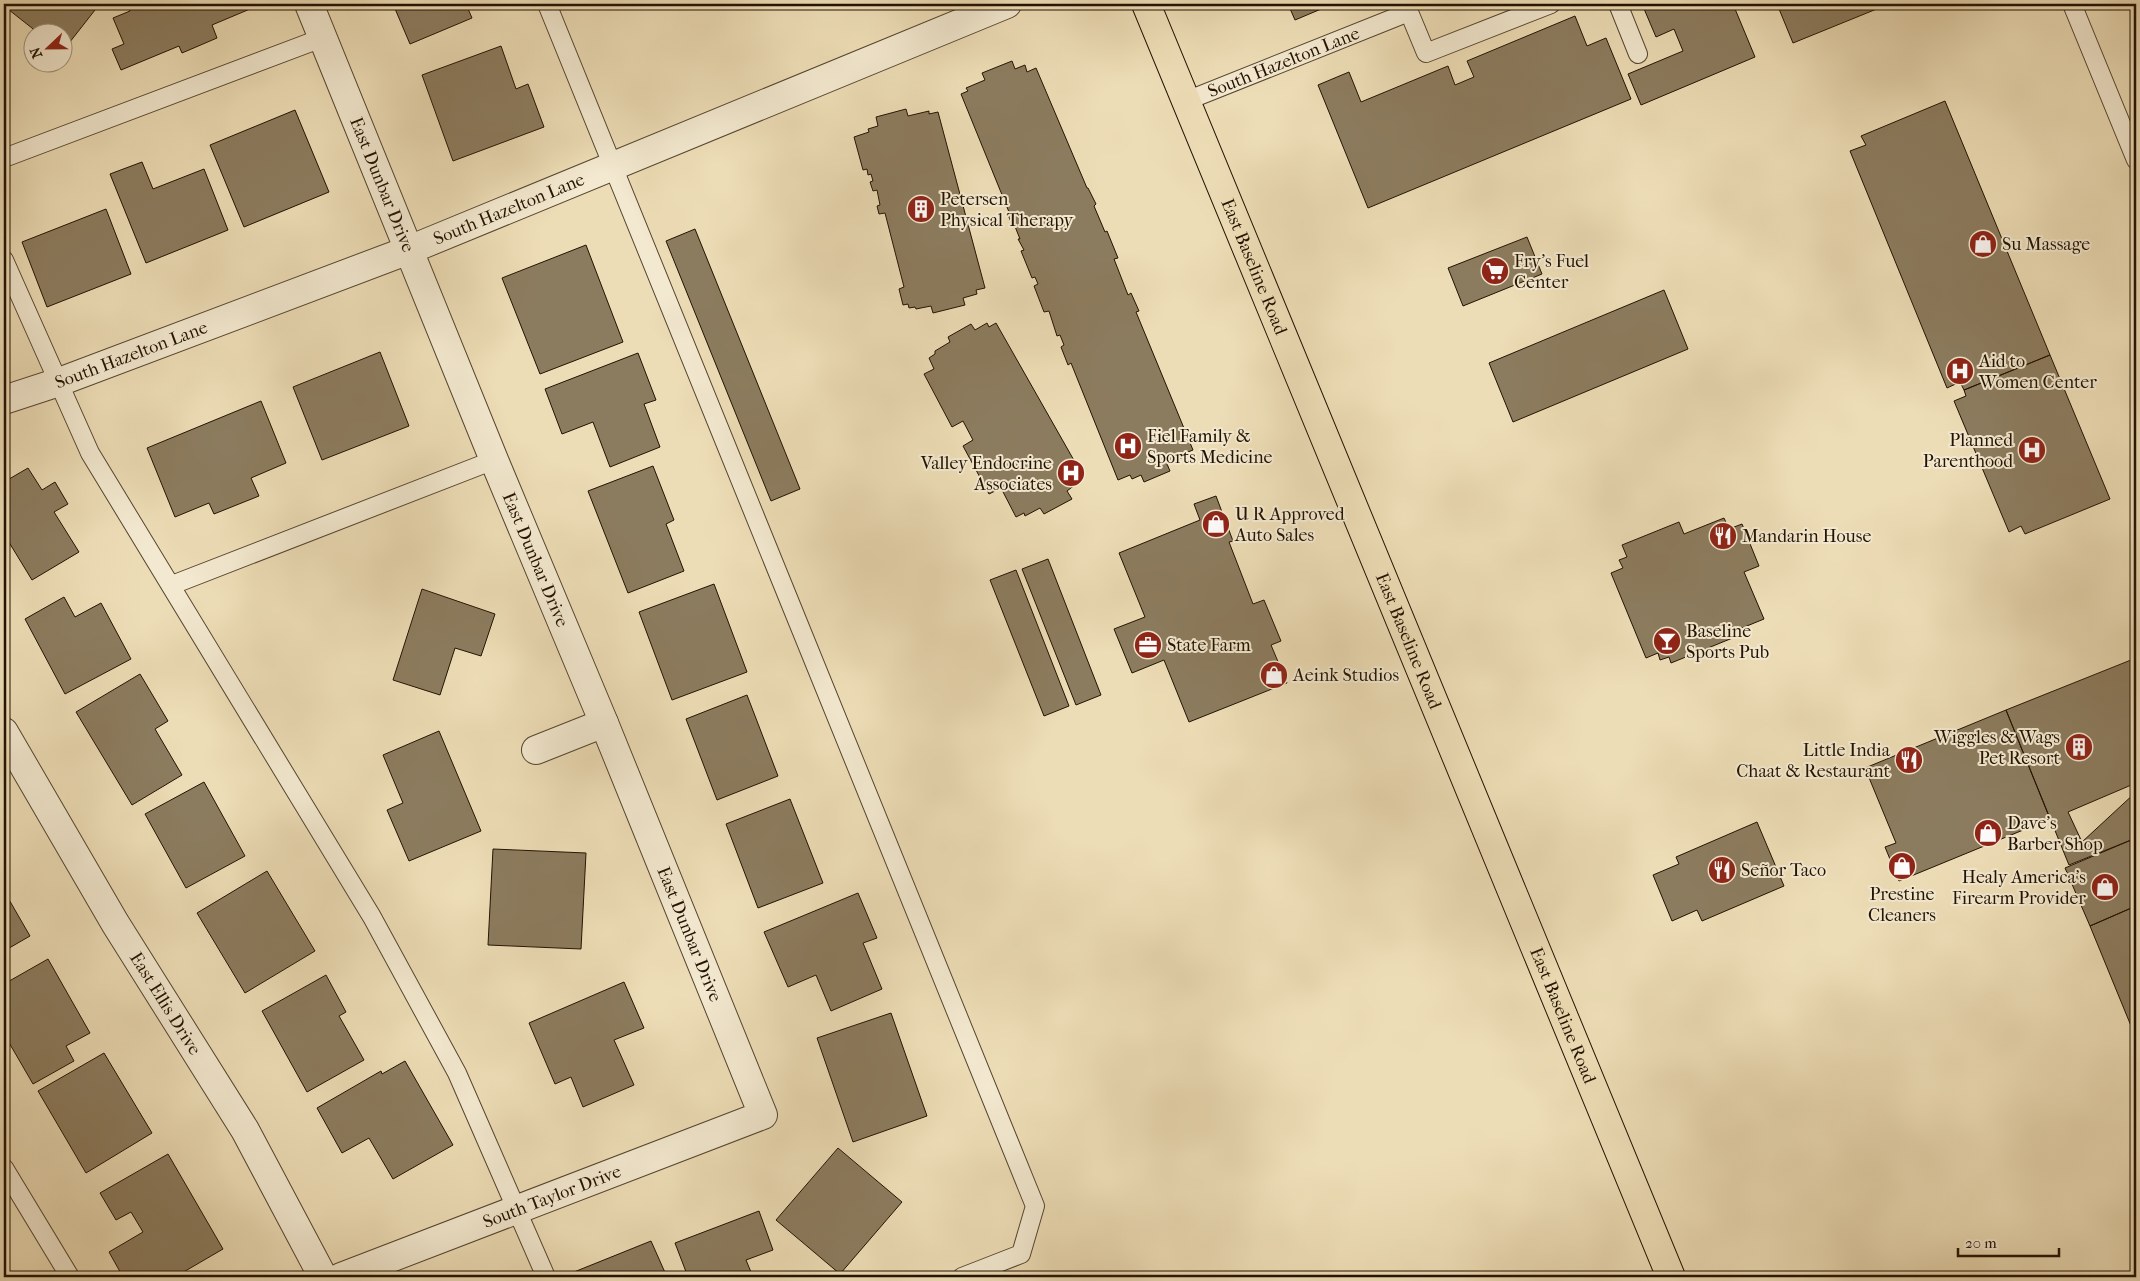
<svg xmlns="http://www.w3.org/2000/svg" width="2140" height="1281" font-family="'IM FELL French Canon',serif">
  <rect width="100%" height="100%" fill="#edddb6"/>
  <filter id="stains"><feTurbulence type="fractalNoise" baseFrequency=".004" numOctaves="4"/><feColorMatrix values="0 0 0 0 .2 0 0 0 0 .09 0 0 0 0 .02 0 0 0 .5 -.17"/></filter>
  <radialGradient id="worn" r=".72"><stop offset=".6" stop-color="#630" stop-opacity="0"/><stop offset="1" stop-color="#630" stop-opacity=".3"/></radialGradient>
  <path fill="#8c7c5f" stroke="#221201" d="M4,4h83l8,6 -33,42v-20h-25l-33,-26z
    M127,4h120l3,5 -38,16 5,13 -35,15 -3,-7 -58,24 -9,-21 12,-5 -11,-26 17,-7z
    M393,4h73l6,14 -62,26z
    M1288,4h45l-38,16z
    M1642,4h91l22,53 -114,48 -13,-31 55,-23 -9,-22 -18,8z
    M1777,4h112l-96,39z
    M1575,16l12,30 19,-8 25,61 -263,109 -50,-123 31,-13 12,30 87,-36 7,19 19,-8 -7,-16z
    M501,46l15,43 12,-5 16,43 -91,34 -31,-86z
    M1012,61l3,8 10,-4 2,7 9,-4 51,120h1l8,16 -2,2 11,26 2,-1 11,27 -4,1 14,36 3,-2 8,18 -3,1 57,138 -10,4 1,3 -17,7 3,7 -26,11 -3,-7 -9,4 -2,-4 -12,5 -47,-117 -3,2 -7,-18 3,-2 -4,-10 -3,1 -8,-25 -5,1 -10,-26 4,-2 -3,-7 -3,1 -11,-27 3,-1 -6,-11h2l-6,-15h-2l-5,-11 2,-1 -48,-118 7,-3 -2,-3 19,-8 -3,-7z
    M1945,101l105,254 -86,35 -4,-8 -13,6 -97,-237 16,-6 -5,-9z
    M906,109l2,7 21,-5v3l9,-2 47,176 -9,2 1,4 -14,4 2,7 -32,8 -2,-7 -15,3 -1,-2 -6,1 -1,-4 -5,1 -4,-16 5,-2 -19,-74 -6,1 -2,-8 3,-1 -3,-15 -4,1 -3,-9 3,-1 -2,-7 -3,1 -1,-6 -4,1 -9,-33 15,-5 -1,-3 10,-3 -2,-9z
    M295,110l34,82 -85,35 -34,-82z
    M142,162l11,27 51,-20 24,61 -82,33 -36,-89z
    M106,209l25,65 -84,33 -25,-65z
    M695,229l105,260 -29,12 -105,-260z
    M1527,237l15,37 -79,32 -15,-38z
    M586,245l37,97 -83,32 -38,-96z
    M1664,290l24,59 -175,73 -24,-59z
    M987,323l2,4 7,-4 88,155 -17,13 5,8 -28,15 -4,-6 -15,8 -1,-3 -8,4 -15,-29 -12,6 -26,-48 10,-6 -10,-19 -11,6 -28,-53 10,-5 -5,-11 6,-4v-3l15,-9 -2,-5 23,-13 4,6z
    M380,352l29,74 -87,34 -29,-73z
    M638,353l18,47 -12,4 16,43 -50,20 -17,-45 -31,12 -17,-45z
    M2050,355l60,144 -85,35 -4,-8 -12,6 -55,-131 12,-5 -2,-6z
    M261,401l25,62 -35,15 8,18 -45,18 -5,-11 -34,14 -28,-69z
    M653,466l21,54 -8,4 18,47 -56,22 -40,-102z
    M28,468l14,22 13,-8 13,22 -14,8 25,40 -47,28 -25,-41 -3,2v-59z
    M1216,496l17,45 -4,1 24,62 11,-4 17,41 -10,4 16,38 -98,39 -25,-62 -32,13 -18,-44 31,-12 -26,-64 81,-33 -6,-16z
    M1724,518l5,11 13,-5 17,42 -15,6 20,47 -27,11 3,5 -69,28 -2,-6 -9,3 -2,-7 -12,5 -35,-85 12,-5 -4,-8 8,-3 -5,-12 57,-23 5,12z
    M1048,559l53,136 -25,10 -54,-136z
    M1016,570l53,136 -25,10 -54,-136z
    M714,584l33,88 -75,28 -33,-88z
    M422,589l73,25 -14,42 -26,-8 -15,47 -47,-15z
    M64,597l11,20 26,-14 30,56 -66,35 -40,-75z
    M2136,658v125l-68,29 14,30 54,-50v46l-67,27 -63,-155z
    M140,674l28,47 -13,8 27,46 -50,30 -56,-93z
    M747,695l31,81 -61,24 -31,-81z
    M2006,710l44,109 -151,62 -14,-34 11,-4 -31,-75z
    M439,731l42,100 -72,30 -22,-51 16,-7 -20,-48z
    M204,782l41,74 -59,32 -41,-74z
    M790,799l33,84 -65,25 -32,-84z
    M1757,822l27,64 -82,35 -5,-11 -25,11 -19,-46 26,-11 -3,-7z
    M2136,838v68l-46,20 -25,-58z
    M493,849l93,4 -5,96 -93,-4z
    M267,871l48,80 -70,42 -48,-80z
    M4,891l26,45 -26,15z
    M858,893l19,45 -14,5 19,46 -51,22 -15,-36 -28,12 -24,-55z
    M2136,906v132l-46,-112z
    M48,959l42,74 -24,13 8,15 -41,23 -29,-50v-50z
    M326,975l20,37 -7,4 25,44 -57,32 -45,-81z
    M624,982l20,46 -30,12 20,45 -51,22 -12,-30 -16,7 -26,-61z
    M891,1013l36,103 -74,26 -36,-104z
    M104,1053l48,80 -66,40 -48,-82z
    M405,1061l48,84 -60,34 -24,-41 -27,15 -25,-45 64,-37 1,3z
    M838,1148l64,54 -62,72 -64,-54z
    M168,1154l55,95 -48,28h-52l-14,-25 34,-20 -12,-20 -15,8 -16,-27z
    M759,1211l14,39 -27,10 7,17h-65l-13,-34z
    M651,1241l16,36h-96l-2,-3z"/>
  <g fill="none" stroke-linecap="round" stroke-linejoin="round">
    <defs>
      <g id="lane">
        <path d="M547,4l488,1202 -14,48 -59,23"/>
        <path d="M1618,4l20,50"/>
        <path d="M2072,4l64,156"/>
        <path id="s1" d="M1186,101l223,-89 17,41 125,-49"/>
        <path d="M4,158l318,-120"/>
        <path d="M4,260l86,193 282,464 85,156 89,204"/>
        <path d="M172,585l322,-125"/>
        <path d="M4,1168l66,109"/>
      </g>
      <g id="street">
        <path id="s2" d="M309,4l185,456 110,263 159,392 -422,162"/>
        <path id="s3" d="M4,400l55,-18 350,-132 598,-246"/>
        <path id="s4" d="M4,732l111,191 130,207 78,147"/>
        <path d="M536,750l68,-27"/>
      </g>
      <g id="primary">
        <path id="s5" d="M1146,4l525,1273"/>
      </g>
    </defs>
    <use href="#lane" stroke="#55452e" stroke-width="20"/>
    <use href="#street" stroke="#55452e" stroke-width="30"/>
    <use href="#primary" stroke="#221201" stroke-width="30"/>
    <use href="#lane" stroke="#f3e9d0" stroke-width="18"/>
    <use href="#street" stroke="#f3e9d0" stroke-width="28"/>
    <use href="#primary" stroke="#edddb6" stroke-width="28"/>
  </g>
  <defs>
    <symbol id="building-disc" viewBox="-11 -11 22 22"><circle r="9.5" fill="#8f2418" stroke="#f3e9d0"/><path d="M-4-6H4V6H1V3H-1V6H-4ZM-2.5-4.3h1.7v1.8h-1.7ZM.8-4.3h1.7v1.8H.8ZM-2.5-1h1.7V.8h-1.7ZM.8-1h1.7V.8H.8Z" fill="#fff"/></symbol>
    <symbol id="shop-disc" viewBox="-11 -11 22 22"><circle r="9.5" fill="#8f2418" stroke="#f3e9d0"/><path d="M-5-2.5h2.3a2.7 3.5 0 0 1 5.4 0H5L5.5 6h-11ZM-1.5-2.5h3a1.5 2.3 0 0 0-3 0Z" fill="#fff"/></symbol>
    <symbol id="supermarket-disc" viewBox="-11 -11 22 22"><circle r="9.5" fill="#8f2418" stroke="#f3e9d0"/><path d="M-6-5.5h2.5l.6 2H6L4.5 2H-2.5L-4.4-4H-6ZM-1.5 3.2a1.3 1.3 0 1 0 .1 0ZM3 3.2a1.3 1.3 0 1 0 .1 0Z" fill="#fff"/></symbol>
    <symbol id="hospital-disc" viewBox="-11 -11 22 22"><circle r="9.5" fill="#8f2418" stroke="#f3e9d0"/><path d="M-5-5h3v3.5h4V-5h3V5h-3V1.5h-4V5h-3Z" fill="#fff"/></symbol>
    <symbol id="restaurant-disc" viewBox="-11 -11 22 22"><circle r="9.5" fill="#8f2418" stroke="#f3e9d0"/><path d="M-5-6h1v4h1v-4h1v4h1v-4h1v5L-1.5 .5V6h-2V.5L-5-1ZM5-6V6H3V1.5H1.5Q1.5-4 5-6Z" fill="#fff"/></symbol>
    <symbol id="bar-disc" viewBox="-11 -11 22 22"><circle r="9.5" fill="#8f2418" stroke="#f3e9d0"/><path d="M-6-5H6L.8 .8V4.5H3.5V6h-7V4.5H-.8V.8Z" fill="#fff"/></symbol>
    <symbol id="office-disc" viewBox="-11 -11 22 22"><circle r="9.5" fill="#8f2418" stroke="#f3e9d0"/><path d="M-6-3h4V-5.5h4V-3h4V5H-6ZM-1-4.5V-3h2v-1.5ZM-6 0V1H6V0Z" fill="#fff"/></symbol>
  </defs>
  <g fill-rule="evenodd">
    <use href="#building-disc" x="905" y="193" width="32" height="32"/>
    <use href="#shop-disc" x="1967" y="228" width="32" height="32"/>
    <use href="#supermarket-disc" x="1479" y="255" width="32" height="32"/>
    <use href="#hospital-disc" x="1944" y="355" width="32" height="32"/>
    <use href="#hospital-disc" x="1112" y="430" width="32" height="32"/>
    <use href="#hospital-disc" x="2016" y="434" width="32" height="32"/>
    <use href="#hospital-disc" x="1055" y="457" width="32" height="32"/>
    <use href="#shop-disc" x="1200" y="508" width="32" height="32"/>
    <use href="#restaurant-disc" x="1707" y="520" width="32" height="32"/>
    <use href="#bar-disc" x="1651" y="625" width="32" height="32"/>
    <use href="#office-disc" x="1132" y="629" width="32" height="32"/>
    <use href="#shop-disc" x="1258" y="659" width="32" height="32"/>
    <use href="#building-disc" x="2063" y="731" width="32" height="32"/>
    <use href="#restaurant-disc" x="1893" y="744" width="32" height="32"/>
    <use href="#shop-disc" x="1972" y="817" width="32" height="32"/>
    <use href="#shop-disc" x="1886" y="850" width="32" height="32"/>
    <use href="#restaurant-disc" x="1706" y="854" width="32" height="32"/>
    <use href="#shop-disc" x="2089" y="871" width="32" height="32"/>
  </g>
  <g text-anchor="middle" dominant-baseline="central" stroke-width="4" stroke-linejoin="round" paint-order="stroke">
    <g font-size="18" fill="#221201" stroke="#f3e9d0">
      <text stroke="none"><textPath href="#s1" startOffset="105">South Hazelton Lane</textPath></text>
      <text stroke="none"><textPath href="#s2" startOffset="195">East Dunbar Drive</textPath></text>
      <text stroke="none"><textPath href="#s3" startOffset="540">South Hazelton Lane</textPath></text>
      <text stroke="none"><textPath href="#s5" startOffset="284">East Baseline Road</textPath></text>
      <text stroke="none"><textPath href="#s3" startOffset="135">South Hazelton Lane</textPath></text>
      <text stroke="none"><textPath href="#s2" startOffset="600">East Dunbar Drive</textPath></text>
      <text stroke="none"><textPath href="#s5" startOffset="689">East Baseline Road</textPath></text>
      <text stroke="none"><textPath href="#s2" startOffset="1005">East Dunbar Drive</textPath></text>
      <text stroke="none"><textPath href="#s4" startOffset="316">East Ellis Drive</textPath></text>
      <text stroke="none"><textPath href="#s5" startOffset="1094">East Baseline Road</textPath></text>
      <text transform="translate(552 1197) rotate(-21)">South Taylor Drive</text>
    </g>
    <g font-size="18" fill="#221201" stroke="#f3e9d0" text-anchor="start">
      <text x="940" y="199">Petersen<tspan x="940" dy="21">Physical Therapy</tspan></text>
      <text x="2002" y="244">Su Massage</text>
      <text x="1514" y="261">Fry's Fuel<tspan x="1514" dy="21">Center</tspan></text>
      <text x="1979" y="361">Aid to<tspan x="1979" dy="21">Women Center</tspan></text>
      <text x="1147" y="436">Fiel Family &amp;<tspan x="1147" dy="21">Sports Medicine</tspan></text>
      <text x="2013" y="440" text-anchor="end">Planned<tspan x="2013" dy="21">Parenthood</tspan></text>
      <text x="1052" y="463" text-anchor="end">Valley Endocrine<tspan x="1052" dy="21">Associates</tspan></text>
      <text x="1235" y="514">U R Approved<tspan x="1235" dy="21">Auto Sales</tspan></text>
      <text x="1742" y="536">Mandarin House</text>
      <text x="1686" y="631">Baseline<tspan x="1686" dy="21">Sports Pub</tspan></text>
      <text x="1167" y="645">State Farm</text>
      <text x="1293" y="675">Aeink Studios</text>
      <text x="2060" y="737" text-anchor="end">Wiggles &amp; Wags<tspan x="2060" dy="21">Pet Resort</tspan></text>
      <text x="1890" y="750" text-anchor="end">Little India<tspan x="1890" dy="21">Chaat &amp; Restaurant</tspan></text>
      <text x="2007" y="823">Dave's<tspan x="2007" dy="21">Barber Shop</tspan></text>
      <text x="1741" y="870">Señor Taco</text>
      <text x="2086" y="877" text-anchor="end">Healy America's<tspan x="2086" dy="21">Firearm Provider</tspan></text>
      <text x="1902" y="894" text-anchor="middle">Prestine<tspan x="1902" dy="21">Cleaners</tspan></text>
    </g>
  </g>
  <rect width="2140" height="1281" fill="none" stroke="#edddb6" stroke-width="20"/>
  <rect x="5" y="5" width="2130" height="1271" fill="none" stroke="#221201" stroke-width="2.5"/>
  <rect x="10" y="10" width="2120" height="1261" fill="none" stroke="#221201"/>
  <g transform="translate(48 48) rotate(248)"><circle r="24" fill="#f3e9d0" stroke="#9f937d"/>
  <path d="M0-4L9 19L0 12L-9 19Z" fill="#8f2418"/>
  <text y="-8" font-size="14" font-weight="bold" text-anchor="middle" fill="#221201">N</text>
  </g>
  <path d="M1958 1248v8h101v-8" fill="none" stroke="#221201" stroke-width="2.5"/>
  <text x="1965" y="1248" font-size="15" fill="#221201" stroke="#f3e9d0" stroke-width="4" paint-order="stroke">20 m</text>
  <rect width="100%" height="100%" filter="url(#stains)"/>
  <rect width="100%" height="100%" fill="url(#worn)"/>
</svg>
